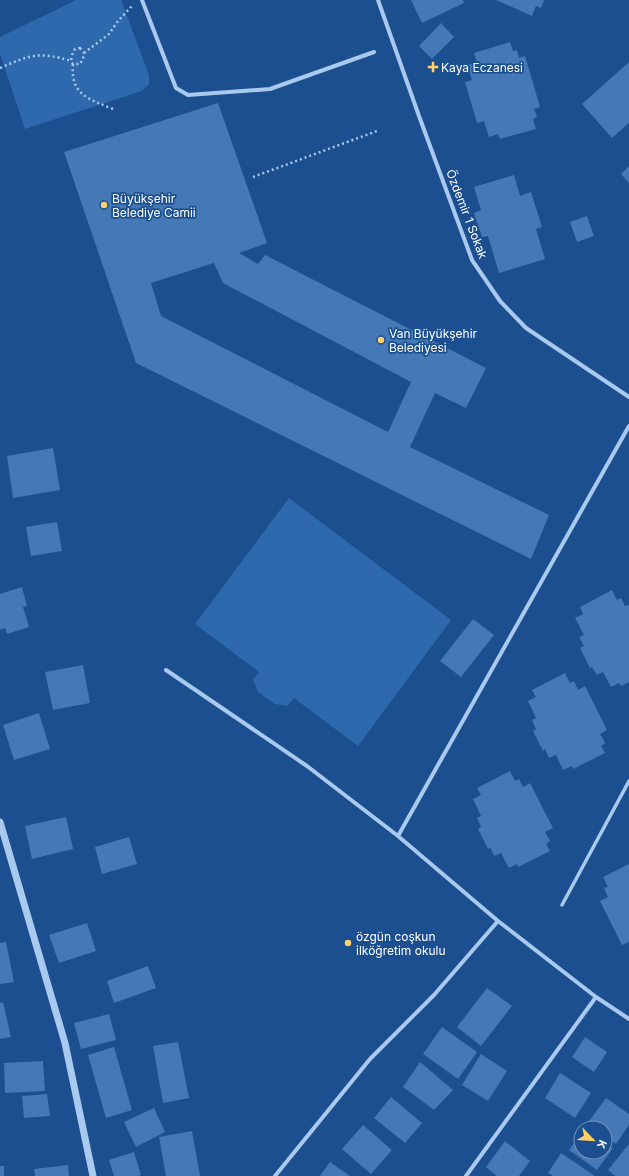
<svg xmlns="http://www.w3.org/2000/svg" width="629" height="1176" font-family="Inter,sans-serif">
  <rect width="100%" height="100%" fill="#1b4f8f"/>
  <path fill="#2e69ad" d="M76,0h45l28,75v9l-7,7 -117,38 -25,-75v-17z
    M289,498l162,122 -93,126 -64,-48 -7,8 -12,-2 -17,-12 -5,-12 6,-8 -64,-48z"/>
  <path fill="#4478b7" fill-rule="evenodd" d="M411,0h52l1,3 -42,20z
    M496,0h48l-3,8 -5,-2 -4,10z
    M441,23l13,14 -22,22 -13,-13z
    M510,42l3,9 4,-1 2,8 6,-2 15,51 -6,2 3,8 -4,2 3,10 -36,10 -2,-5 -9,3 -5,-16 -7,2 -12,-41 7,-2 -5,-15 10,-3 -3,-9z
    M629,62v61l-17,15 -30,-34z
    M218,103l49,140 -28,10 19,11 7,-9 221,113 -20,40 -31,-15 -25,54 139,68 -18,44 -395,-196 -72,-211zM214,263l9,20 188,99 -23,50 -227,-116 -10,-33z
    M629,166v17l-8,-9z
    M514,175l6,21 11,-4 11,35 -6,2 9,30 -46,14 -11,-37 -6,1 -8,-24 7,-3 -7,-23z
    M587,216l7,20 -17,6 -7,-20z
    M53,448l7,42 -47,8 -6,-42z
    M57,522l5,29 -31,5 -5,-29z
    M22,587l5,19 -4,1 6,20 -22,7 -2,-6 -5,2v-36z
    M612,590l5,10 4,-2 4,8 4,-1v77l-8,4 -2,-3 -8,4 -8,-15 -6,3 -5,-8 -2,1 -10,-20 4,-2 -5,-9 5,-2 -9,-17 8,-4 -3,-7z
    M473,619l21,16 -33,42 -21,-16z
    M83,665l7,38 -37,7 -8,-38z
    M565,673l5,10 4,-2 4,9 7,-4 22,44 -7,4 5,9 -4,3 4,7 -32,16 -1,-3 -9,4 -7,-15 -7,3 -4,-9 -2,2 -10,-20 3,-2 -4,-9 4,-2 -8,-17 8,-4 -4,-7z
    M39,713l11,36 -36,11 -11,-35z
    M510,771l5,10 4,-2 4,8 7,-4 23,45 -8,4 5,9 -4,3 4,7 -32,16 -1,-3 -8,4 -8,-15 -7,3 -4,-9 -2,2 -10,-20 3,-2 -4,-9 4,-2 -8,-17 8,-4 -4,-7z
    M66,817l7,32 -41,10 -7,-33z
    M129,837l8,27 -35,10 -7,-27z
    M629,864v78l-7,3 -22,-44 8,-4 -4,-9 4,-1 -5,-10z
    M87,923l9,28 -37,12 -10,-28z
    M6,942l8,40 -14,2v-41z
    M148,966l8,22 -42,15 -7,-22z
    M487,988l25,18 -31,40 -24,-19z
    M3,1002l8,35 -11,2v-36z
    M109,1014l7,26 -35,9 -7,-26z
    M442,1027l35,25 -19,27 -35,-25z
    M585,1037l22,15 -13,20 -22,-15z
    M178,1042l11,56 -26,5 -10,-57z
    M114,1047l18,63 -26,8 -18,-63z
    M481,1054l26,17 -19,30 -26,-16z
    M43,1061l2,30 -40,2 -1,-30z
    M420,1062l33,28 -19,20 -31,-23z
    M560,1073l31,20 -16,25 -30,-20z
    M47,1094l3,22 -26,2 -2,-22z
    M391,1097l31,26 -17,20 -31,-25z
    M606,1098l23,16v11l-13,19 -11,-7v-9h-12l-6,-4z
    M154,1108l11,24 -29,15 -12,-25z
    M363,1125l29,25 -21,24 -29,-25z
    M192,1131l8,45h-34l-7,-39z
    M581,1133v19h24v-9l8,5 -16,22 -28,-20z
    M505,1141l25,20 -11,15h-22l-11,-9z
    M629,1144v32h-14l-7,-6z
    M134,1152l7,23 -3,1h-24l-5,-16z
    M561,1153l34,23h-42l-5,-3z
    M330,1162l20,14h-30z
    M68,1165l1,11h-34l-1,-7z
    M0,1166h4v10h-4z"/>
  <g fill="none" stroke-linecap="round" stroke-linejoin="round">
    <path stroke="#a9c9ee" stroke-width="2.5" stroke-dasharray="2 3" stroke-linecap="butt" d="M80,48l4,5 -1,6 -3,5h-7l-2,-3 1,-6 3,-6z
      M84,53l25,-19 9,-13 14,-15
      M73,64c-3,31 16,35 40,45
      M0,68c30,-13 39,-17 71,-7
      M253,177l124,-46"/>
    <path stroke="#a9c9ee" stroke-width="3.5" d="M562,905l67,-124"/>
    <path stroke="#a9c9ee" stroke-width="4" d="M142,0l34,88 12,7 82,-6 104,-37
      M378,0l41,116 53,144 28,41 26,27 103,69
      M166,670l141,96 91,70 100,85 98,76 33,22
      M398,836l231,-410
      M275,1176l95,-117 64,-64 64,-74
      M466,1176l130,-179"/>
    <path stroke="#a9c9ee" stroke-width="7" d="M0,822l65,221 28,133"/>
  </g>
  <g fill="#ffd166" stroke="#1b4f8f" stroke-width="1.5">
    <path d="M431 61h4v4h4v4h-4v4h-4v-4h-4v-4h4z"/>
    <circle cx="104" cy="205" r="4"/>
    <circle cx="381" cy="340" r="4"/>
    <circle cx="348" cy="943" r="4"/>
  </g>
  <g text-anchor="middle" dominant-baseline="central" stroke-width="3.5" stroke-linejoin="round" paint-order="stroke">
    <g font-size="12" fill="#fff" stroke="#1b4f8f" text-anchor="start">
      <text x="441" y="67">Kaya Eczanesi</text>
      <text x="112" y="198">Büyükşehir<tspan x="112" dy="14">Belediye Camii</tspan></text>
      <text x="389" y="333">Van Büyükşehir<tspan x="389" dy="14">Belediyesi</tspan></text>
      <text x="356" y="936">özgün coşkun<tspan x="356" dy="14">ilköğretim okulu</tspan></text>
    </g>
    <g font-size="12" fill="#fff" stroke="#1b4f8f">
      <text transform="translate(467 214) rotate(69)">Özdemir 1 Sokak</text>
    </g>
  </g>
  <g transform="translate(593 1140) rotate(115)"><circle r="19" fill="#1b4f8f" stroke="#7695bc"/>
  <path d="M0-3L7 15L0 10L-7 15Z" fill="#ffd166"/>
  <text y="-6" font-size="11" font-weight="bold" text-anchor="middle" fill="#ffffff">K</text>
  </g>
</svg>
